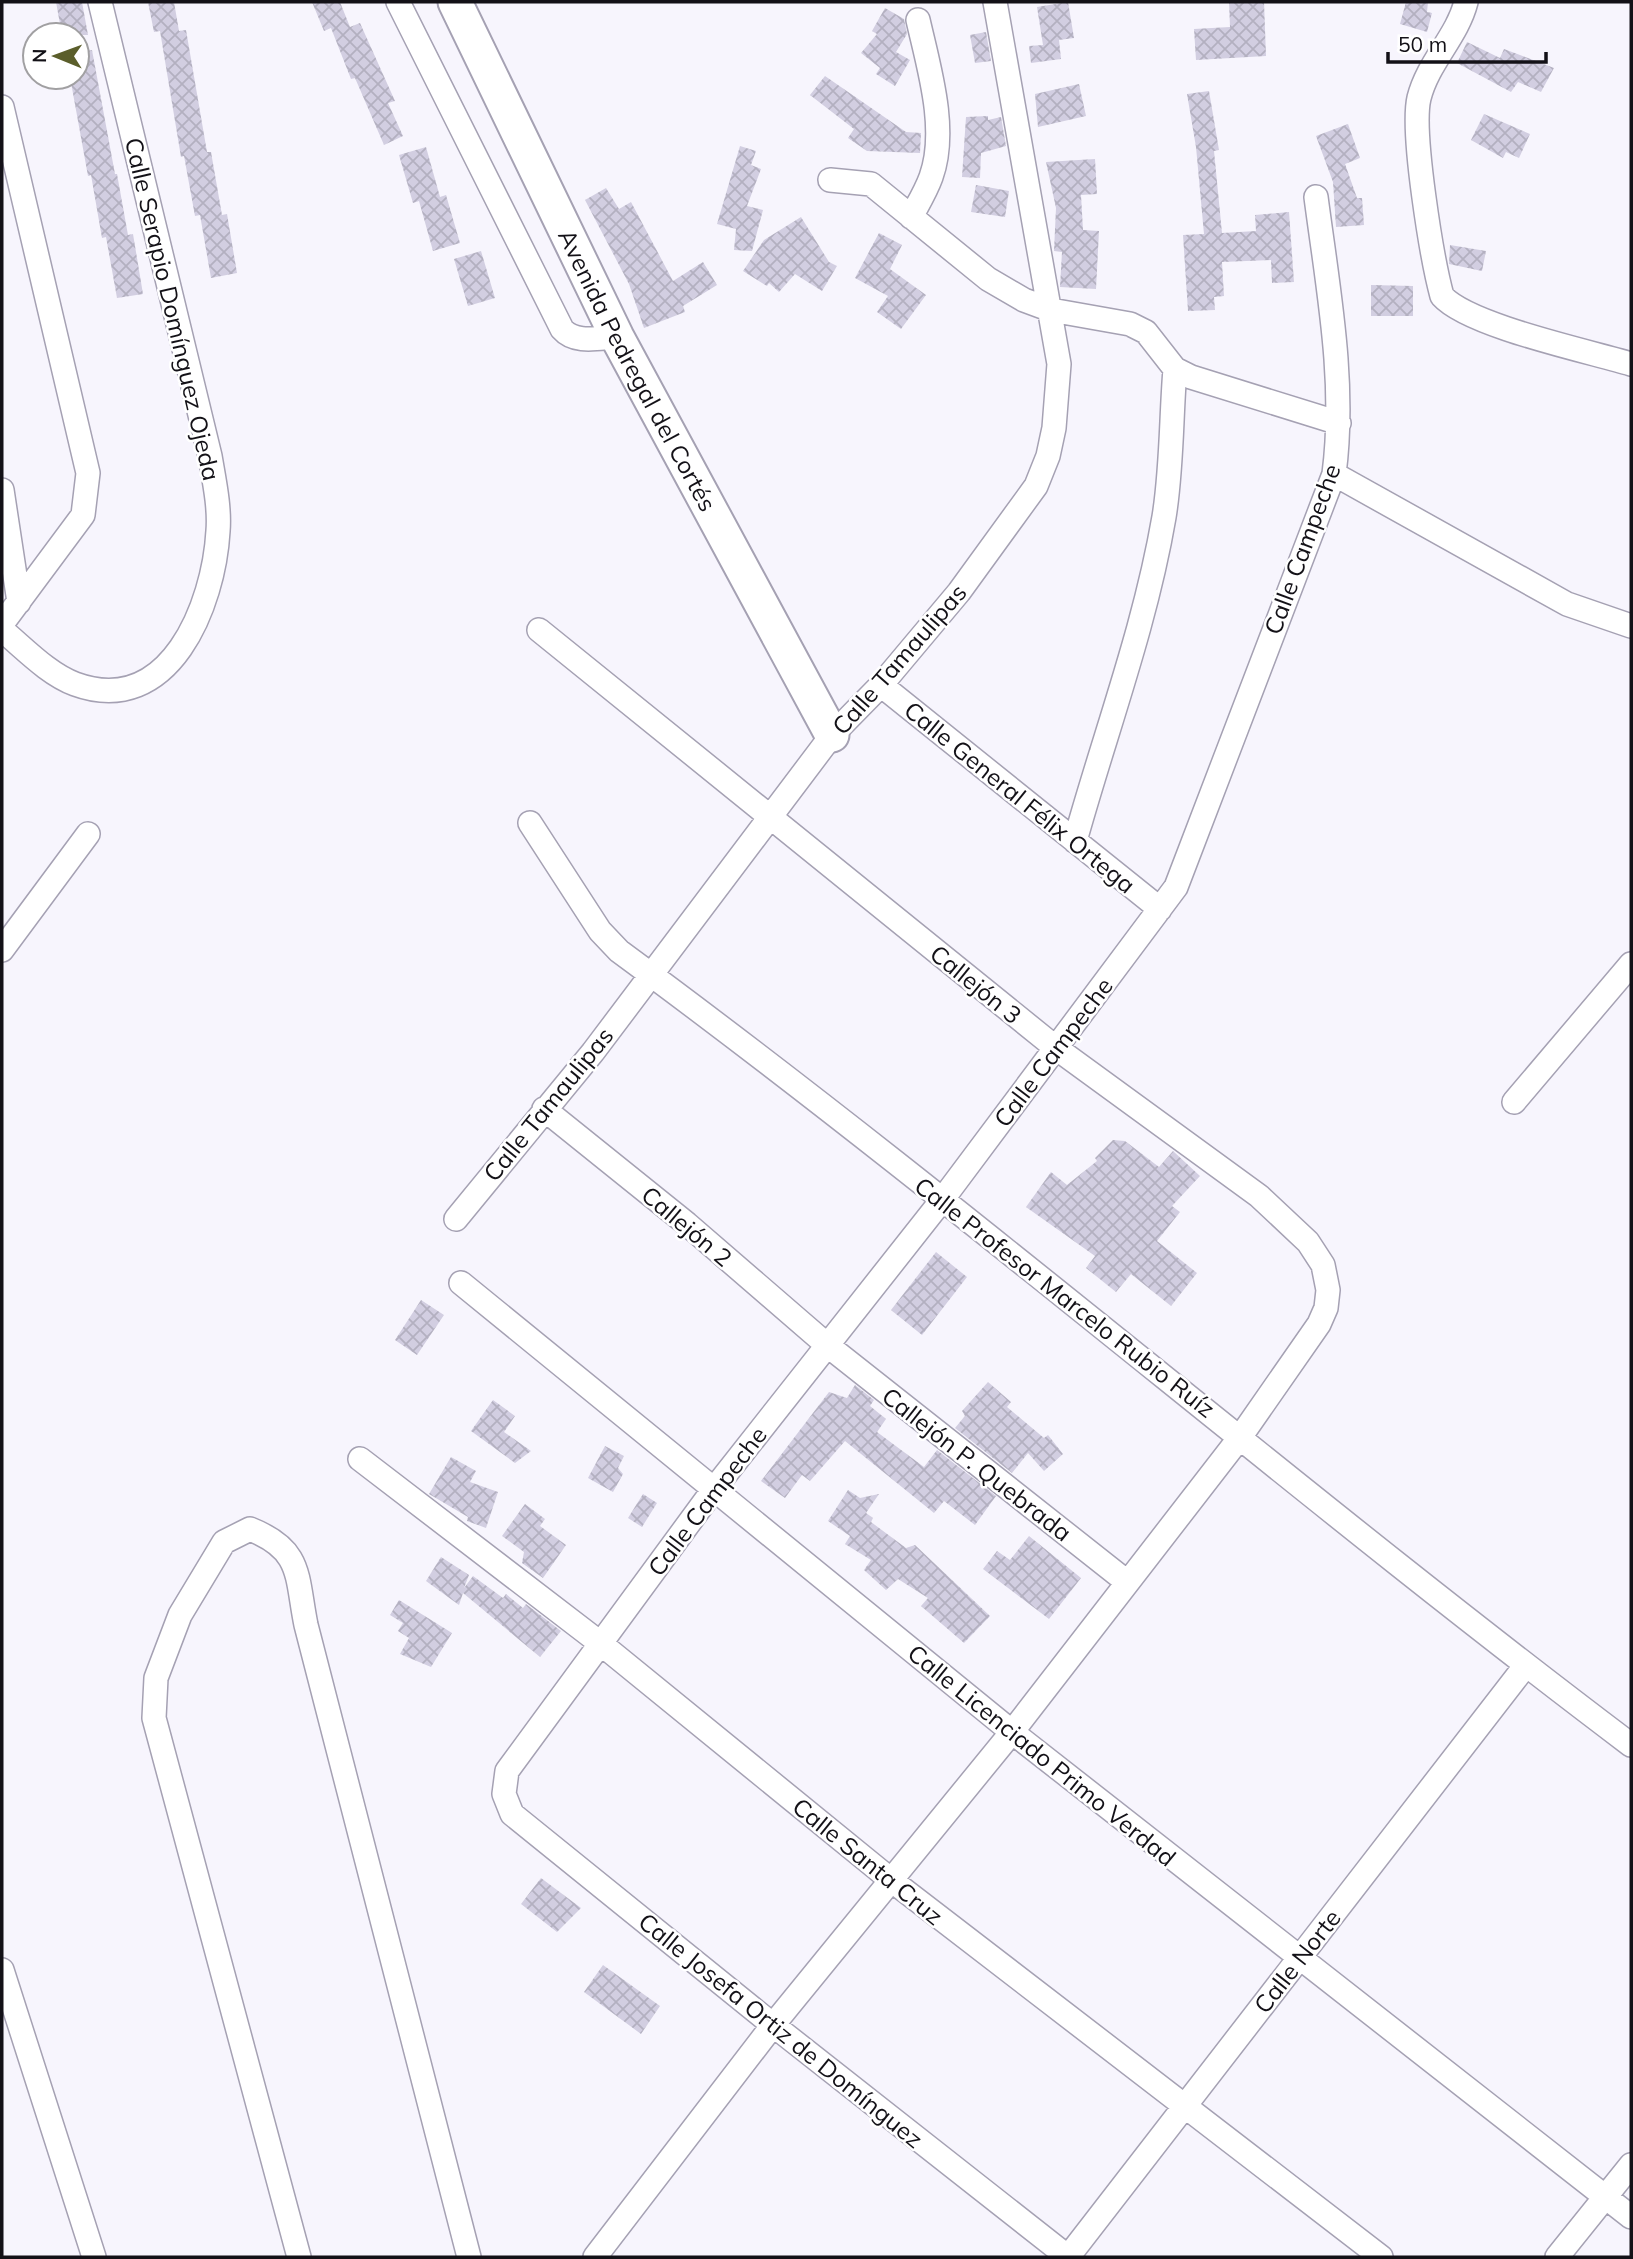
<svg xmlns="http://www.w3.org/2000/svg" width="1633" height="2259" font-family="Mulish,sans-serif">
  <defs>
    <pattern id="building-cross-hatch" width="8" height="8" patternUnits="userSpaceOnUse" patternTransform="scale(1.75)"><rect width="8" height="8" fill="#d2cee1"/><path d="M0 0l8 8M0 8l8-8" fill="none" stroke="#b3b0c0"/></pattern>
  </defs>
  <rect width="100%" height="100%" fill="#f7f5fd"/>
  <path fill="url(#building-cross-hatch)" d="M56,2h26l6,33h-26z
    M148,2h26l5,29 7,-1 21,122h4l11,63 5,-1 10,59 -26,5 -11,-63 -5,1 -11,-60 -3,1 -21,-126 -6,1z
    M312,2h28l10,25 10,-4 35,78 -7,2 15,33 -19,9 -29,-67 -4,1 -20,-51 -7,3z
    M1068,2l6,36 -15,2 2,19 -30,4 -2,-17 14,-1 -6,-38z
    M1229,2h35l2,54 -70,4 -2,-31 36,-2z
    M1406,2h22l-1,10 5,1 -5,19 -27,-8z
    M885,8l19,11 3,15 -11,18 14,8 -15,26 -19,-12 4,-6 -19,-15 16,-19 -5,-3z
    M986,32l5,29 -16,2 -5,-28z
    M1467,42l33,16 4,-9 50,19 -13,24 -23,-10 -7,10 -54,-29z
    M92,50l23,124h2l11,61 5,-1 10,60 -26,4 -11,-61 -4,1 -11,-63 -3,1 -18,-99h7v-24z
    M825,76l81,56 15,1 -1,20 -53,-2 -19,-13 6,-9 -44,-34z
    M1079,84l7,32 -48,11 -3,-33z
    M1209,91l10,59 -5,1 8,82 34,-2 -1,-16 34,-3 5,70 -22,1 -1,-23 -49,2 2,34 -10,1 1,13 -27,1 -5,-76 21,-1 -8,-87 -9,-53z
    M1484,114l46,20 -11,24 -13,-6 -3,6 -32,-18z
    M988,116v4l13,-3 5,29 -25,7 -1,25 -18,-1 4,-60z
    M1348,124l12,34 -15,6 12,34h5l2,27 -28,2 -3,-45 -17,-46z
    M740,146l16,5 -5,14 10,4 -14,37 16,4 -11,41 -18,-1 2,-21 -19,-5z
    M426,147l14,50 6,-2 14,48 -27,8 -14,-50 -6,2 -14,-48z
    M1095,159l2,35 -16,1 2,35 16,1 -3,58 -36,-2 2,-35 -8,-1 2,-43 -10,-46z
    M976,185l33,6 -4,26 -34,-5z
    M606,188l13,21 12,-7 42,79 30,-19 14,23 -34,21 2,6 -41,16 -15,-44 -44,-84z
    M801,217l28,45 8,4 -15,25 -27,-17 -16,18 -10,-9 -2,3 -24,-15 21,-31z
    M879,233l23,12 -12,24 36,26 -25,34 -24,-17 11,-16 -33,-18z
    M1450,245l36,6 -4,20 -33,-7z
    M481,251l14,47 -27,8 -14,-47z
    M1371,285l42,1v30h-42z
    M1113,1140l12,1 34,26 14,-16 27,25 -28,30 8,6 -23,29 40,32 -26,33 -40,-32 -15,18 -30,-24 9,-12 -69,-49 25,-35 16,13 30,-24 -2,-3z
    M936,1252l31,25 -45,58 -31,-25z
    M421,1300l23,15 -27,40 -22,-15z
    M988,1382l23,20 -4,5 37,31 4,-3 15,19 -19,17 -16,-18 -16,20 -57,-45 10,-12 -3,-5z
    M855,1385l19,15 -4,6 16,13 -9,13 47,35 13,-17 59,46 -21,29 -31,-24 -10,12 -89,-72 -35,40 -8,-6 -17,23 -24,-17 68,-89 18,6z
    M493,1400l22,16 -11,16 27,19 -16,12 -44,-32z
    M605,1446l19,10 -6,12 5,6 -10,18 -25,-14z
    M451,1457l25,14 -6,11 28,10 -12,36 -19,-7 1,-4 -39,-23z
    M848,1490l12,8 19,-4 -13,19 7,5 -2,4 35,26 9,-3 75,71 -26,27 -43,-37 7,-8 -30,-19 -12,11 -22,-20 7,-10 -26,-16 5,-8 -22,-15z
    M643,1494l14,9 -15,24 -14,-9z
    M525,1504l20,15 -5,7 26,19 -23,33 -21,-15 2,-11 -22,-16z
    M1029,1536l52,42 -32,41 -66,-50 14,-18 13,9z
    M441,1557l28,18 -5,13 9,-12 30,22 3,-4 17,14 3,-4 35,27 -21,26 -77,-64 -4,12 -33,-24z
    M399,1600l53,33 -21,34 -31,-13 9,-16 -11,-7 5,-8 -13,-8z
    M541,1878l40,30 -24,24 -36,-28z
    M603,1965l57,41 -19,28 -57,-42z"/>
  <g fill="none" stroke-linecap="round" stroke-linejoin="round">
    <defs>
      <path id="street" d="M398,2l164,327c13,15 36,9 55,8
        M1466,2c-9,35 -38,60 -47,96 -8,34 13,161 23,198 27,30 146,55 189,68
        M2,107l86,366 -5,42 -81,109
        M830,180l41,4 117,95 36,21 27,10 79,14 16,8 29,37 16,8 148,46
        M1316,197c12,92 30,185 18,277l-158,413 -234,313 -228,289 -207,282 -3,23 8,20 261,211 295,232 458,-592
        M911,217c7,-13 15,-26 20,-40 17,-47 -2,-109 -13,-157
        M1334,474l233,130 64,22
        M2,490l17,112
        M2,630c22,18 46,44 73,54 95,35 139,-80 143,-153 2,-24 -4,-51 -8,-75l-110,-454
        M539,630l517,418 203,148 49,46 15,23 5,25 -2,18 -7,16 -78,112 -229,296 -239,293 -178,232
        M881,685l279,224
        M530,823l70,108 19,20c345,254 670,536 1012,794
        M1075,841c30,-108 70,-213 89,-324 8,-48 7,-100 11,-148
        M2,950l86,-116
        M1514,1102l117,-138
        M544,1109l143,115 140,121 300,237
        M456,1219l137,-167 239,-317 49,-50 78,-93 77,-106 12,-30 6,-28 5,-64 -64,-362
        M461,1283l551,449 619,485
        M360,1459l240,184 291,237 490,377
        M2,1970l92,287
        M299,2257l-145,-539 2,-40 24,-63 44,-73 26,-13c53,21 46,47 56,96l163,632
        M1557,2257l74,-92"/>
      <g id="secondary">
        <path id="s1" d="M455,2l162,335 215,398"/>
      </g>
    </defs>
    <use href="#street" stroke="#a5a1b3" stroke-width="26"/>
    <use href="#secondary" stroke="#a5a1b3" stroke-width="37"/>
    <use href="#street" stroke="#fff" stroke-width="23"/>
    <use href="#secondary" stroke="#fff" stroke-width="33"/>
  </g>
  <g text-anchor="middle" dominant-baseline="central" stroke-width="5" stroke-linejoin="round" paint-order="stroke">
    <g font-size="24" fill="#131117" stroke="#fff">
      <text transform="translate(173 309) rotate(77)">Calle Serapio Domínguez Ojeda</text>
      <text stroke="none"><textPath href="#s1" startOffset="411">Avenida Pedregal del Cortés</textPath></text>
      <text transform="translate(1302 549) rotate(-70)">Calle Campeche</text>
      <text transform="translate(899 659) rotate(-49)">Calle Tamaulipas</text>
      <text transform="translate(1020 797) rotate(39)">Calle General Félix Ortega</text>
      <text transform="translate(976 984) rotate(39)">Callejón 3</text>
      <text transform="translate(1053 1052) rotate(-53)">Calle Campeche</text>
      <text transform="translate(548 1104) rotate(-51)">Calle Tamaulipas</text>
      <text transform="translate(687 1226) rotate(40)">Callejón 2</text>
      <text transform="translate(1065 1297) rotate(38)">Calle Profesor Marcelo Rubio Ruíz</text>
      <text transform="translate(977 1464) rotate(38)">Callejón P. Quebrada</text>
      <text transform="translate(707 1501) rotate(-53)">Calle Campeche</text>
      <text transform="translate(1042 1755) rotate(39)">Calle Licenciado Primo Verdad</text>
      <text transform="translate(868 1861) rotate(39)">Calle Santa Cruz</text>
      <text transform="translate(1297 1961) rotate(-52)">Calle Norte</text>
      <text transform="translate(781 2030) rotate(39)">Calle Josefa Ortiz de Domínguez</text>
    </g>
  </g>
  <rect width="1633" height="2259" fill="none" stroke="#131117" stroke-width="7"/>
  <g transform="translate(56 56) rotate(271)"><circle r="33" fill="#ffffff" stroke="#a1a0a2" stroke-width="2"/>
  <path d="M0-5L12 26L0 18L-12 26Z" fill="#5b5e2b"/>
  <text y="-10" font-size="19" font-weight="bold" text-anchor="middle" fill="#131117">N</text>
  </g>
  <path d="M1388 52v10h158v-10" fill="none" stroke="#131117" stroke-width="3.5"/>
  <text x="1398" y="52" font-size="21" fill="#131117" stroke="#ffffff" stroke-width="5" paint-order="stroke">50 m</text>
</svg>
